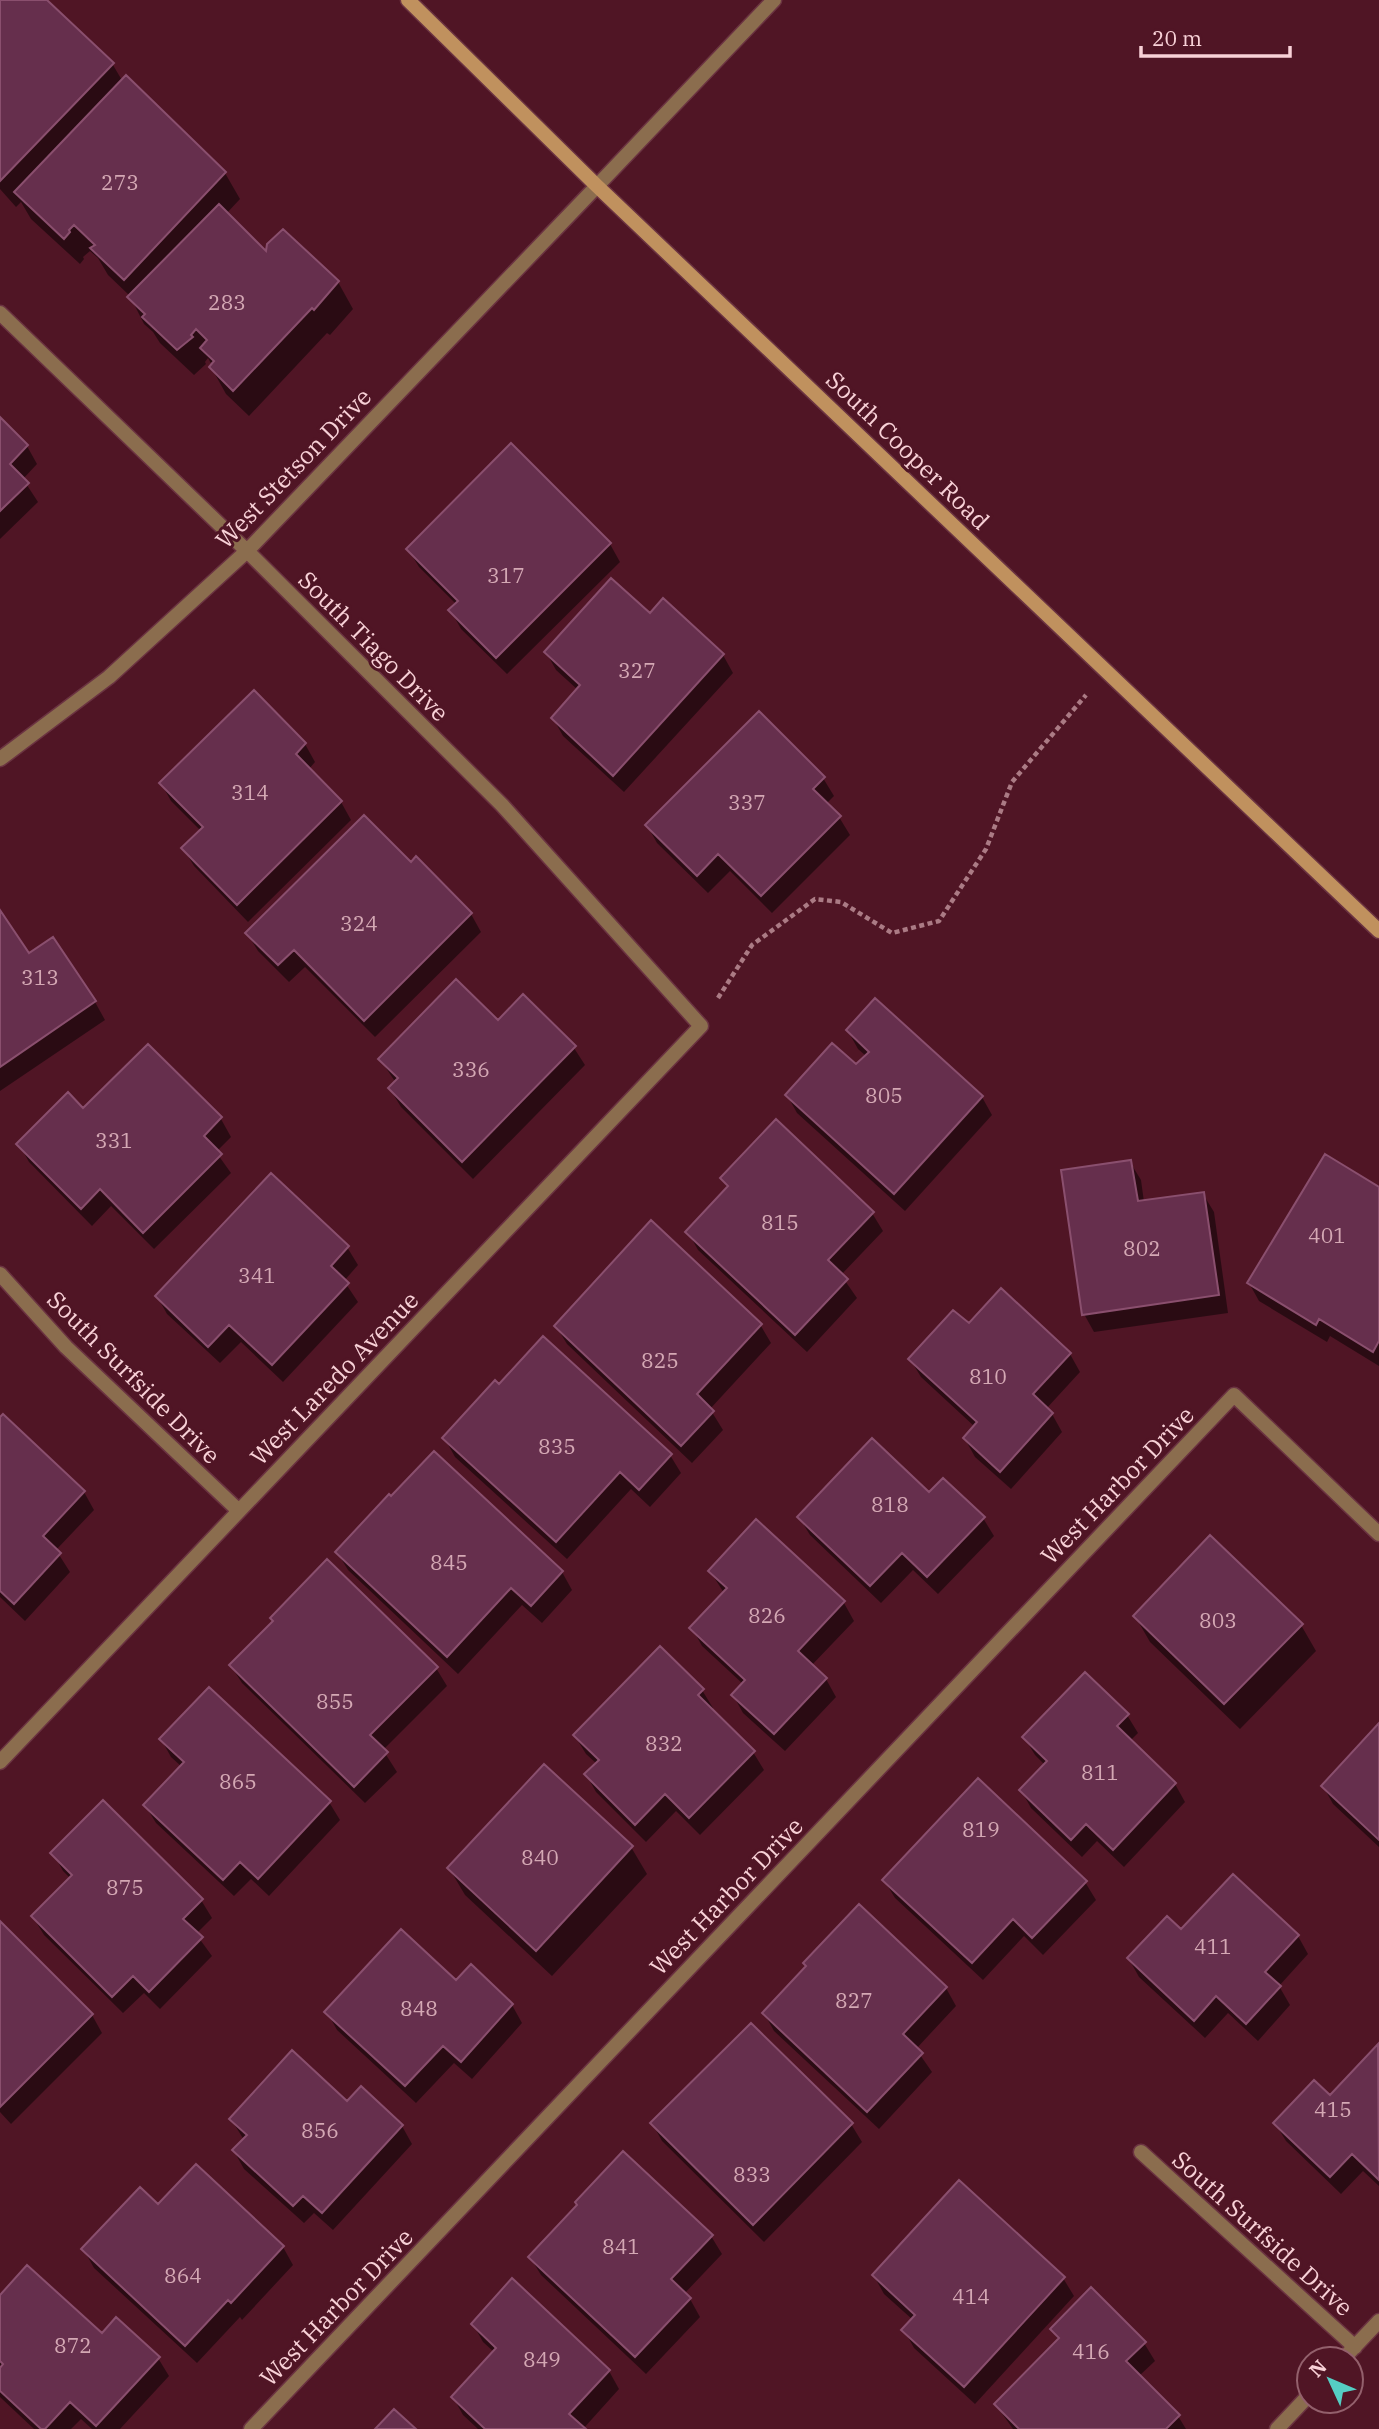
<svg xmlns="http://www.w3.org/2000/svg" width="1379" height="2429" font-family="'IBM Plex Serif',serif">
  <rect width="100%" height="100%" fill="#501525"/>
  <path fill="#0007" d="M0,0h45l68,65 10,17 102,91 15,26 -14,15 42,41 15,-24 55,51 15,27 -23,26 -3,-2 -78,83 -23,-22 -15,-27 1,-2 -4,-7 -3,4 1,2 -12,11 -34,-32 -7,-11 -9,-8 -14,-28 -22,-21 -10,-17 -8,-7 -7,6 1,2 -4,5 -49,-45 -10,-17 -5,5 -16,-18z
    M0,419l27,27 10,18 -14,15 15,23 -38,37z
    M511,446l99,98 10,18 -113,112 -46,-45 -10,-18 6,-6 -38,-38 -11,-18z
    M650,616l73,39 10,18 -109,119 -61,-56 -10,-18 25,-28 -22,-20 -10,-18z
    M305,744l10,18 -6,7 32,33 10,18 -103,102 -54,-56 -11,-18 18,-17 -30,-30 -10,-18z
    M823,778l11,18 -8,8 13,13 11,18 -78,78 -42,-42 -22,22 -51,-50 -10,-18z
    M0,913l28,42 67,47 10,18 -105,71z
    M471,914l10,18 -106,105 -70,-70 -16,15 -31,-31 -11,-18z
    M498,1022l76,26 11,17 -112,114 -72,-72 -11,-18 6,-6 -16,-24z
    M848,1031l134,66 10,18 -87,96 -108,-98 -10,-18 69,-28 10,-11 -8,-7z
    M148,1046l73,73 10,18 -15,15 15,21 -77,76 -43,-43 -19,20 -63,-64 -10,-18 64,-34z
    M1130,1162l11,18 3,22 59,-8 11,18 14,101 -134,19 -10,-18z
    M722,1178l150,35 11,18 -42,44 16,23 -50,54 -109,-102 -10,-18 40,-43z
    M1379,1189v177l-49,-30 -3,6 -68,-41 -10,-18z
    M651,1222l110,104 10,17 -61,66 13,21 -31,33 -125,-119 -11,-18z
    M347,1247l11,18 -14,16 14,21 -75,80 -42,-40 -21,21 -53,-49 -10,-18z
    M969,1326l101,28 10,18 -34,37 6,5 10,18 -51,57 -36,-32 -10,-18 10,-12 -54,-50 -11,-18z
    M0,1420l84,72 10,18 -38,40 14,22 -45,49 -25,-24z
    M445,1439l225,16 11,18 -31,34 -19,-18 -64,70 -112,-102z
    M929,1494l54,24 11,18 -56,58 -25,-24 -32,33 -71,-68 -11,-18z
    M756,1522l88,81 10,18 -43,45 15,13 10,18 -51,54 -42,-38 -10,-18 10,-11 -41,-38 -10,-18 32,-35 -14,-22z
    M337,1552l225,20 10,18 -30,33 -20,-18 -64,69 -110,-104z
    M1135,1616l166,9 15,26 -76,78 -90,-87z
    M231,1666l205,2 11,18 -64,64 14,22 -32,31 -123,-120z
    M702,1690l11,18 -2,2 42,42 11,18 -64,65 -24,-24 -30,31 -50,-50 -10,-18 11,-10 -11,-10 -11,-18z
    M1127,1715l11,18 -8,8 45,43 10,18 -61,65 -27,-26 -15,16 -51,-49 -10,-18 24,-25 -10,-10 -11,-18z
    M1379,1726v121l-46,-43 -10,-18z
    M161,1739l168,63 11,18 -71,76 -18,-17 -17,17 -78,-73 -11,-18 37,-38 -11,-10z
    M631,1847l16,27 -95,102 -87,-81 -16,-27z
    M53,1853l148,47 11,18 -16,16 16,22 -52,53 -16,-16 -21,20 -79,-78 -11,-18 38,-38 -8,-8z
    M884,1880l201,2 11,18 -53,55 -19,-19 -41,44 -88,-82z
    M0,1923l92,92 10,18 -91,91 -11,-12z
    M1181,1931l117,5 10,18 -29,32 11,19 -32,36 -30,-28 -23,25 -66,-61 -10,-18z
    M471,1967l41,38 10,18 -50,56 -18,-16 -38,40 -79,-73 -10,-18 129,-30z
    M946,1988l10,18 -40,43 16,23 -53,57 -105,-98 -10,-18z
    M1378,2047l1,139 -16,-15 -22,23 -55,-53 -11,-18 55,-25z
    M361,2089l41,37 10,18 -79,86 -19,-17 -10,10 -60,-54 -10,-18 10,-11 -13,-21 116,-16z
    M652,2123l199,1 11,18 -98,100 -102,-101z
    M158,2207l125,40 10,18 -51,55 -2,-3 -43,46 -103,-95 -10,-18z
    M711,2236l11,18 -38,40 6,5 10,18 -54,57 -105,-99 -11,-18z
    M874,2276l189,2 11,18 -99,108 -61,-56 -10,-18 9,-10 -29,-26z
    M512,2281l97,90 10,18 -36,40h-105l-15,-14 -10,-18 41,-45 -11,-10 -10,-18z
    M0,2297l158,61 11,18 -49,53h-28l-11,-10 -10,10h-37l-34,-32z
    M1052,2329l92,14 11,18 -16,15 39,40 8,13h-173l-17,-24 63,-64z"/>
  <path fill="#662f4d" stroke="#8a4f6e" stroke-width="2" d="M0,0h47l67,63 -114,118z
    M126,75l100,97 -102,108 -34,-32 5,-3 -21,-20 -5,5 1,2 -6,7 -50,-47z
    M219,204l47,47 1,-7 16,-15 56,52 -25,29 -2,-2 -79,83 -24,-24 5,-6 -14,-13 7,-8 -11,-11 -5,6 2,2 -16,13 -35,-33 3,-3 -18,-17z
    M0,417l28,28 -18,19 19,19 -29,28z
    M511,443l100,100 -115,115 -48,-48 10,-9 -52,-52z
    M611,578l39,35 13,-15 61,56 -111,122 -62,-58 29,-33 -36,-33z
    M254,690l52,53 -10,11 46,47 -105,104 -56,-57 22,-21 -44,-44z
    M759,711l66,66 -12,12 28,27 -80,80 -43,-42 -21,22 -52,-51z
    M364,815l47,47 5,-6 56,57 -108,108 -70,-71 -16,15 -33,-32z
    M0,910l29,43 24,-16 43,64 -96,66z
    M456,979l42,41 25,-26 53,52 -114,116 -74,-74 10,-10 -20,-19z
    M875,998l108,98 -89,98 -109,-99 47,-52 24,21 13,-12 -23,-22z
    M148,1044l74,73 -18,19 18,18 -79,79 -43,-44 -19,20 -65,-65 52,-52 15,16z
    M776,1119l98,93 -46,48 20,19 -53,56 -110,-103 43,-46 -8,-8z
    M1325,1154l54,33v154l-6,11 -54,-33 -3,6 -69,-42z
    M1131,1160l7,41 66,-9 15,103 -137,20 -21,-145z
    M271,1173l78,73 -18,20 18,17 -77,82 -43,-40 -21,22 -53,-51z
    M651,1220l111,104 -65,70 17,17 -33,35 -127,-120z
    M1001,1288l70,65 -38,41 20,19 -53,59 -37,-34 14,-16 -69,-63 45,-49 16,13z
    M543,1336l129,118 -33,36 -19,-18 -64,70 -114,-104 53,-58 4,4z
    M3,1414l82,77 -42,45 18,17 -47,51 -14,-13v-174z
    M872,1438l57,54 14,-14 42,39 -58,60 -25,-24 -32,33 -73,-69z
    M434,1451l129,120 -32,35 -20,-18 -64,69 -112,-105 54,-58 2,2z
    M756,1519l89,82 -47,50 29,27 -53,56 -43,-39 14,-15 -56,-52 38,-40 -19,-17z
    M1210,1535l93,89 -79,80 -91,-88z
    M327,1559l111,108 -68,68 18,17 -34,35 -125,-122 44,-44 -3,-3z
    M660,1646l44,43 -6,6 57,56 -66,67 -24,-24 -30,31 -51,-51 15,-14 -26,-25z
    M1085,1672l44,42 -12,12 59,57 -63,67 -27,-26 -15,16 -52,-50 28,-29 -25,-24z
    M209,1687l122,114 -73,78 -18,-17 -17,18 -80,-75 41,-43 -25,-23z
    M1379,1723v117l-58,-54z
    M544,1764l89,82 -97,105 -89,-83z
    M978,1778l109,103 -55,57 -19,-19 -41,44 -90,-83z
    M103,1800l100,99 -20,20 20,18 -54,55 -16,-16 -21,21 -81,-81 41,-41 -22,-22z
    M1233,1874l66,61 -34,37 16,14 -35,38 -30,-28 -22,25 -67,-63 40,-42 14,13z
    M859,1904l88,83 -44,47 20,19 -56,59 -105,-99 44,-47 -3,-3z
    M0,1921l93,93 -93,93z
    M401,1929l55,51 15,-16 42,40 -52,58 -18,-16 -38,40 -81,-74z
    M751,2023l102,100 -100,102 -103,-102z
    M1378,2044l1,136 -27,-26 -22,23 -57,-54 41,-43 16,15z
    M292,2050l55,51 14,-15 42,39 -81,88 -19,-17 -10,10 -61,-56 15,-15 -18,-16z
    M623,2151l90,84 -42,44 20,19 -56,59 -107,-100 49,-52 -2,-3z
    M196,2164l88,82 -53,57 -3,-3 -43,46 -104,-97 59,-62 18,17z
    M959,2180l106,97 -101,110 -63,-57 14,-15 -43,-40z
    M27,2265l75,68 14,-16 44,40 -64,69 -26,-24 -25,27h-4l-41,-38v-23l3,-4 -3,-3v-66z
    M512,2278l98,92 -41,44 17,15h-101l-34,-32 45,-49 -25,-24z
    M1091,2287l55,55 -20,19 54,54 -14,14h-147l-25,-25 65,-66 -9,-9z
    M394,2409l22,20h-41z"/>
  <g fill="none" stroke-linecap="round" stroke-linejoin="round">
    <defs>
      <path id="minor" d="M0,313l247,238 255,254 199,221 -701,736
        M0,759l109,-82 138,-126 350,-365
        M0,1274l66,73 173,164
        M1141,2152l214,195
        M1343,2359l36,-38
        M251,2429l983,-1034 145,139
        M1277,2429l32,-34"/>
      <path id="tertiary" d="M597,186l177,-186"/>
      <path id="secondary" d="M408,0l189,186 782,745"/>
    </defs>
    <use href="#minor" stroke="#6b3341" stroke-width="17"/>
    <use href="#tertiary" stroke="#6b3341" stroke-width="17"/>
    <use href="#secondary" stroke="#6b3341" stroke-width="17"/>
    <path stroke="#ab7b85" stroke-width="4.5" stroke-dasharray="5 3.5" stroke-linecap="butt" d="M718,998l34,-53 63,-46 26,3 51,31 47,-12 47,-72 26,-67 74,-87"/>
    <use href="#minor" stroke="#8b6d4e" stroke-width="14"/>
    <use href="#tertiary" stroke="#8b6d4e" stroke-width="14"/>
    <use href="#secondary" stroke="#c0915e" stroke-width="14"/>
  </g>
  <g text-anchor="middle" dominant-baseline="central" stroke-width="6" stroke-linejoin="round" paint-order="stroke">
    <g font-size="21" fill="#d4a8b4">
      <text x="120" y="182">273</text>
      <text x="227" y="302">283</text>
      <text x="506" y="575">317</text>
      <text x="637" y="670">327</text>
      <text x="250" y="792">314</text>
      <text x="747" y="802">337</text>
      <text x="359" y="923">324</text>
      <text x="40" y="977">313</text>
      <text x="471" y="1069">336</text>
      <text x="884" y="1095">805</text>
      <text x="114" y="1140">331</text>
      <text x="780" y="1222">815</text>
      <text x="1327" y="1235">401</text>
      <text x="1142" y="1248">802</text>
      <text x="257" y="1275">341</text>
      <text x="660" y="1360">825</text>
      <text x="988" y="1376">810</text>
      <text x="557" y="1446">835</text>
      <text x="890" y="1504">818</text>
      <text x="449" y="1562">845</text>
      <text x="767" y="1615">826</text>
      <text x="1218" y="1620">803</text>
      <text x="335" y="1701">855</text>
      <text x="664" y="1743">832</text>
      <text x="1100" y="1772">811</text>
      <text x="238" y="1781">865</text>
      <text x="981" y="1829">819</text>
      <text x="540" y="1857">840</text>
      <text x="125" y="1887">875</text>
      <text x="1213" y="1946">411</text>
      <text x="854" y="2000">827</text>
      <text x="419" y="2008">848</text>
      <text x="1333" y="2109">415</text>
      <text x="320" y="2130">856</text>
      <text x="752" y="2174">833</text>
      <text x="621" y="2246">841</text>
      <text x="183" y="2275">864</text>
      <text x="971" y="2296">414</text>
      <text x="73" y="2345">872</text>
      <text x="1091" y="2351">416</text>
      <text x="542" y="2359">849</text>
    </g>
    <g font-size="24" fill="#f8d1d7" stroke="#501525">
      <text transform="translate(908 450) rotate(44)">South Cooper Road</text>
      <text transform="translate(293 468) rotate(-46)">West Stetson Drive</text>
      <text transform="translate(374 646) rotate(45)">South Tiago Drive</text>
      <text transform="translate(134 1377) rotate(45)">South Surfside Drive</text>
      <text transform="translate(334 1378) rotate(-46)">West Laredo Avenue</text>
      <text transform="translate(1117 1485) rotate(-46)">West Harbor Drive</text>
      <text transform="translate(726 1896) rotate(-46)">West Harbor Drive</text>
      <text transform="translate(1263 2233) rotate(42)">South Surfside Drive</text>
      <text transform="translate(336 2307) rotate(-46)">West Harbor Drive</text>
    </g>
  </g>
  <g transform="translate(1330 2380) rotate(314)"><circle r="33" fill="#501525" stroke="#93606c" stroke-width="2"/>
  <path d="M0-5L12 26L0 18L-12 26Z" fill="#55cec4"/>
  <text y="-10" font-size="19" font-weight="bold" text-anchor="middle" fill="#f8d1d7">N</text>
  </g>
  <path d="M1141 46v10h149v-10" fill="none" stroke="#f8d1d7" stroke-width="3.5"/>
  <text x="1152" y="46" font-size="21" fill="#f8d1d7" stroke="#501525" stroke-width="5" paint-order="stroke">20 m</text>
</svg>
